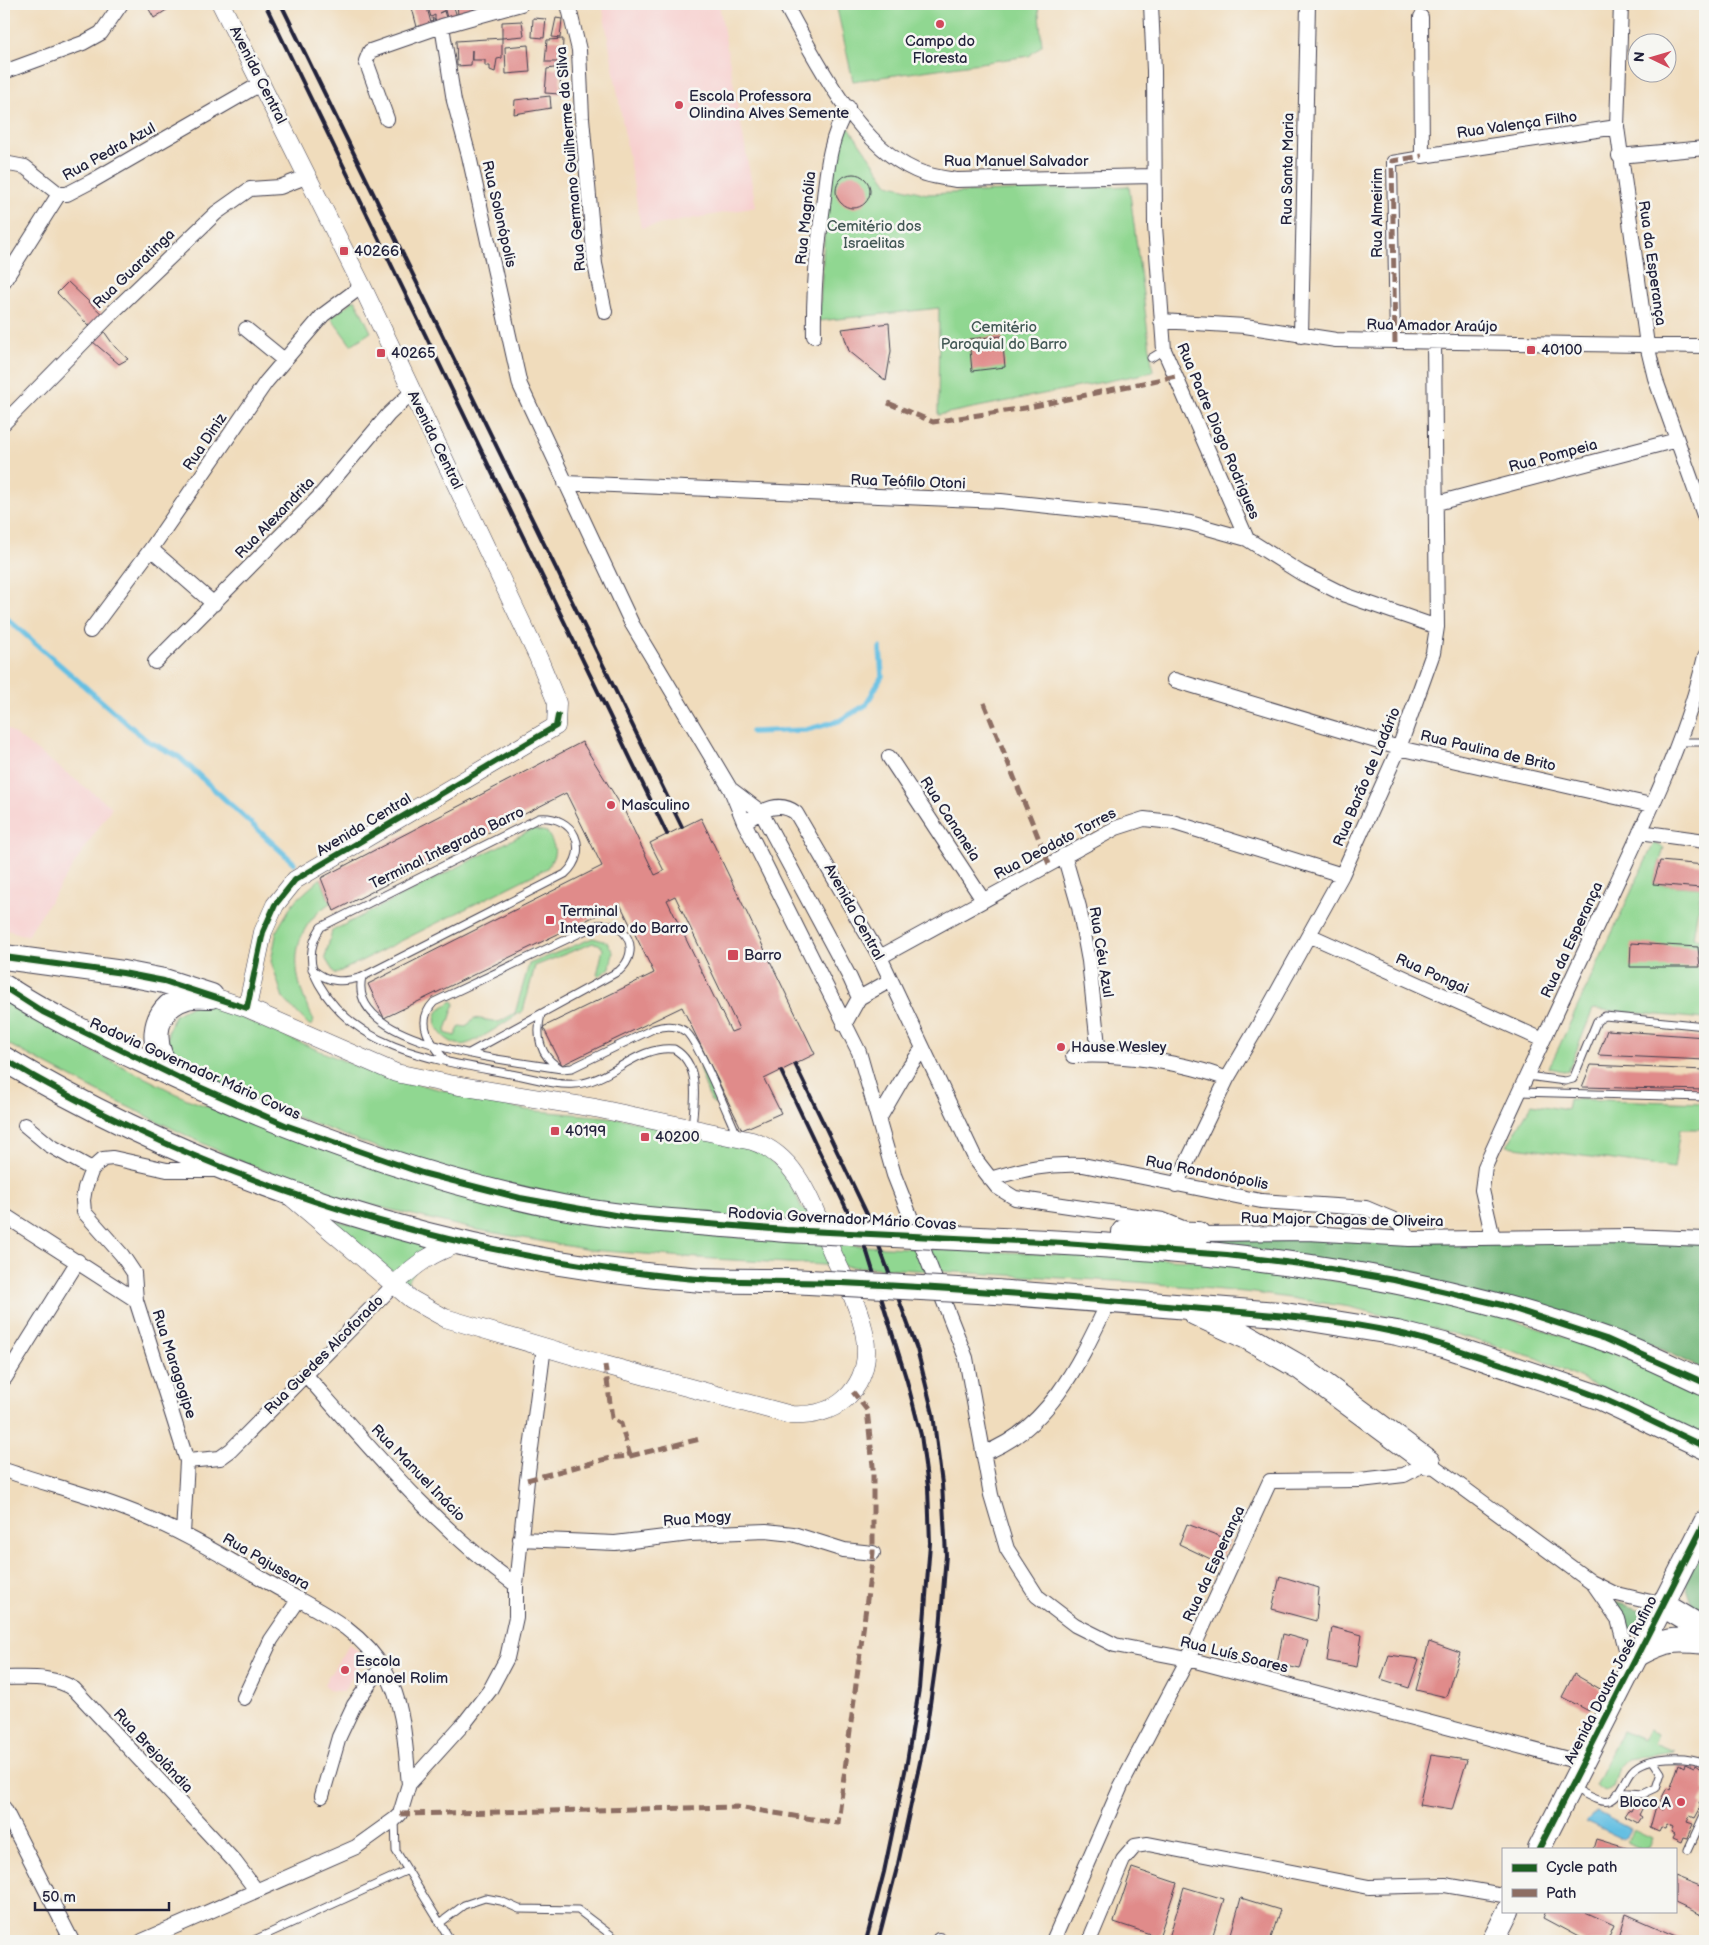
<svg xmlns="http://www.w3.org/2000/svg" width="1709" height="1945" font-family="'Balsamiq Sans',sans-serif">
  <rect width="100%" height="100%" fill="#f6f6f2"/>
  <filter id="ink" filterUnits="userSpaceOnUse"><feTurbulence type="fractalNoise" baseFrequency=".02" numOctaves="2"/><feDisplacementMap in="SourceGraphic" scale="10" xChannelSelector="R" yChannelSelector="G"/><feConvolveMatrix kernelMatrix="1 2 1 2 8 2 1 2 1" color-interpolation-filters="sRGB"/></filter>
  <filter id="wash" filterUnits="userSpaceOnUse"><feTurbulence type="fractalNoise" baseFrequency=".0096" numOctaves="4" result="noise"/><feDisplacementMap in="SourceGraphic" scale="20" xChannelSelector="R" yChannelSelector="G"/><feGaussianBlur stdDeviation="1.12" result="paint"/><feColorMatrix in="noise" values="0 0 0 0 0 0 0 0 0 0 0 0 0 0 0 0 0 1.4 0 .05"/><feComposite in="paint" operator="in"/></filter>
  <g filter="url(#wash)">
    <rect width="100%" height="100%" fill="#f0dcbc"/>
    <path fill="#f7d0cf" d="M602,4h117l37,203 -115,21z
      M796,4h40l2,5 -36,7z
      M4,726l108,81 -85,129 -23,-7z
      M349,1644l17,12 -23,36 -14,-2 -5,-6z"/>
    <path fill="#90d791" stroke="#597c66" d="M836,4h202l4,41 -13,11 -176,25z
      M845,122l43,62 39,10 202,-8 24,186 -215,43 1,-107 -120,13 8,-132z
      M355,299l16,33 -20,13 -20,-27z
      M533,829l14,3c9,16 11,20 0,36l-212,106 -10,-16 7,-27z
      M1654,843l10,5 -11,36 48,4 -8,50 12,1v80l-112,-10 -25,63 -19,-4z
      M321,878l9,25c-44,30 -39,74 -16,117l-2,5h-3l-26,-27 -12,-37 6,-31 16,-27z
      M593,938l14,4 6,10 -3,16 -11,8 -2,-1 6,-26 -4,-5 -6,-1 -58,23 -12,45c-15,9 -42,29 -57,33 -16,5 -40,-20 -27,-34 3,-3 9,-6 13,-9l3,2 -10,30 10,3 5,-10 6,1 8,-9 25,4 16,-9 14,-49z
      M4,999l88,52 95,48 96,35 429,100 80,9 422,18 237,39 254,83v55l-168,-80 -103,-30 -84,-21 -95,-14 -119,-11 -423,-23 -123,-9 -117,-21 -149,-35 -91,-36 -123,-60 -106,-56z
      M201,1001l174,73 151,36 93,8 133,29c25,15 40,33 49,61l15,7 3,10 -133,-2 -257,-56 -239,-90 -22,-25v-21l7,-16z
      M699,1067l6,7 11,31 -6,-5z
      M1569,1099l136,4v26h-25l-6,39 -167,-22 25,-42 35,6z
      M331,1219l104,28 -27,33 2,18z
      M1648,1730l10,4 -4,9 19,8 -45,7 -9,9 -6,21 -9,3 -9,-6 27,-54 21,9z
      M1633,1830l19,9 -4,10h-7l-14,-7z"/>
    <path fill="#74b87b" stroke="#4b6d5b" d="M1289,1238l416,1v131l-56,-27 -257,-73 -275,-28z
      M1705,1538v89l-5,-1 -15,-44z
      M1614,1602l31,9 -13,25z"/>
    <path fill="#65bfe2" stroke="#44708e" d="M1597,1812l33,17 -6,11 -38,-18z"/>
    <g fill="none" stroke-linecap="round" stroke-linejoin="round">
      <path stroke="#65bfe2" stroke-width="5.5" d="M4,616l142,124 33,17 115,106
        M752,732l54,-2 33,-9 27,-16 16,-29 -2,-28"/>
    </g>
    <g id="blocks">
      <path fill="#e08b8a" fill-rule="evenodd" d="M146,4h30l-22,14z
        M411,4h15l5,19 -14,4z
        M427,4h26l5,16 -10,2 -3,-12 -6,3 5,-2 3,10 -14,2 -1,-5 3,2v-5l-4,2z
        M457,4h15l2,6 -16,5z
        M476,4h14l2,4 -12,5z
        M533,18l13,1 -2,19 -12,-1z
        M556,18l6,1 -2,19 -8,-1z
        M522,21l2,15 -22,2v-16z
        M502,38v20l-5,1 -2,13 -5,-2v-4h-5v-6h-13v-10l-1,15 -14,1 -1,-25z
        M563,39l-1,23h-17l2,-22z
        M528,45l2,27 -24,2 -1,-27z
        M561,67l-1,27 -15,-1 2,-24z
        M550,96l1,12 -37,6 1,-14z
        M836 191a17 17 0 1 1 34 0a17 17 0 1 1-34 0Z
        M68,282l35,33 -13,12 -33,-34z
        M889,323l2,28 -5,30 -37,-30 -7,-22z
        M103,330l12,17 13,12 -9,5 -26,-22z
        M1002,336l3,31 -33,4 -3,-32z
        M582,742l43,70 30,63 9,-4 -14,-28 51,-25 114,236 -51,25 17,34 -39,17 -60,-123 -120,58 -19,-38 111,-54 -34,-69 -236,114 -16,-34 234,-118 -36,-73 -232,118 -13,-33zM675,896l64,133 -8,3 -64,-132z
        M1660,861l45,4 -4,23 -48,-4z
        M1631,943l67,4 2,20h-70z
        M1607,1030l98,7v23l-107,-5z
        M1591,1065l114,5v20l-123,-3z
        M1187,1524l43,16 -11,23 -40,-19z
        M1280,1576l39,12 -3,33 -44,-12z
        M1332,1627l30,8 -5,32 -30,-6z
        M1283,1634l25,7 -8,28 -23,-5z
        M1429,1642l31,11 -14,44 -30,-7z
        M1389,1655l30,4 -10,29 -28,-9z
        M1574,1674l28,16 -13,21 -27,-14z
        M1431,1755l36,5 -15,50 -33,-5z
        M1685,1763l9,4 1,-2 10,7v21l-6,10 3,2 -7,13 -5,-2 -3,6 6,2 -6,14 -4,-1 -2,5 -9,-4 2,-4 -3,-2 2,-5 -6,-3 -2,5 -4,-1 -2,4 -9,-4 6,-22 7,3 3,-6 -6,-2 7,-13 3,2 9,-26 5,3z
        M1636,1800l7,1 -1,3 2,1 -5,10 3,2 -4,6 -14,-7 4,-6 3,1z
        M1596,1839l30,9v1h-33z
        M1132,1868l45,15 -18,54 -45,-15z
        M1675,1876l30,12v29l-30,-14z
        M1184,1887l40,12 -13,42h-43z
        M1241,1898l39,12 -10,31h-41z
        M1546,1911h37l31,14 -7,16h-21l-43,-23z
        M1626,1914l62,27h-70z"/>
    </g>
  </g>
  <g filter="url(#ink)">
    <use href="#blocks" fill-opacity="0" stroke="#413e4e" stroke-width="1"/>
    <g fill="none" stroke-linecap="round" stroke-linejoin="round">
      <defs>
        <path id="service" d="M1151,358l13,-8
          M1678,742h27
          M312,969c16,14 31,14 50,8l203,-103c26,-24 9,-59 -26,-56l-218,109c-12,18 -13,38 -2,57 38,68 123,77 192,90 20,3 44,12 64,10 36,-2 61,-39 99,-35 28,16 20,53 18,79
          M362,977c-17,70 156,84 200,92l10,-1 81,-39c12,-4 23,-5 33,3 12,9 43,86 52,105
          M541,1014c-5,21 -2,42 19,54
          M446,1061c-15,-18 -32,-38 -12,-59l163,-77c30,-5 45,26 22,46l-150,82
          M1527,1076l38,5 8,-2 24,-58 8,-5 100,10
          M1519,1092l186,5
          M1573,1788c10,4 26,16 36,13 11,-3 16,-22 23,-30 14,-16 55,-16 73,-8
          M1618,1792l25,2 13,-6 5,-15 -8,-12
          M395,1819l1,32 55,90
          M1688,1850l17,-37
          M440,1923l24,-18 21,-7 16,3 18,8 59,1 41,31
          M252,1941l156,-71"/>
        <path id="pedestrian" d="M1395,343l-3,-182 30,-5"/>
        <path id="minor" d="M568,4l11,46 3,68 13,146 10,48
          M785,4c30,54 71,140 130,166 13,6 27,8 41,10l197,-4
          M1151,4l3,67 1,155 9,124 83,189 54,34 44,22 92,32
          M1621,4l-4,123 30,218 8,33 50,140
          M1421,17l1,139 195,-29
          M442,26l12,75 15,55 51,229 112,239 99,166 13,32 115,230 35,123 72,183 25,137 16,54 30,47 38,29 40,20 73,14 395,104
          M4,72l79,-29 18,-10 20,-29
          M387,119l-21,-58 4,-10 72,-25 79,-22
          M1619,156l86,-8
          M4,163l21,4 34,27
          M59,194h8l25,-13 170,-98
          M4,281l55,-87
          M1161,321l84,5 91,14 369,6
          M246,329l38,31
          M814,336c-1,-44 3,-86 9,-130 4,-35 6,-68 25,-99
          M1301,336l7,-332
          M4,423l110,-112 102,-98 34,-24 30,-2 28,-11
          M565,483l436,18 152,16 37,6 57,16
          M1437,503l240,-63
          M151,549l63,55
          M90,631l61,-82 115,-167 57,-67 39,-29
          M155,662l163,-164 70,-83 24,-23
          M1174,680l225,68 252,57
          M889,757l94,143
          M732,790l29,22 89,166 9,20 -15,27
          M744,822c17,-10 34,-23 52,-9l84,144 96,203 21,27 18,11 148,22 35,14 110,-1 101,6 220,-3 76,3
          M1640,832l65,9
          M1064,855l15,52 10,54 10,94
          M1309,935l234,105
          M880,957l236,-129 28,-9 28,3 170,53
          M859,998l32,-18
          M1073,1056c45,-3 112,6 154,23
          M879,1119l29,-50 15,-21
          M25,1125l24,20 43,24
          M990,1179c33,-10 59,-16 93,-14l178,36 105,7 26,11 9,7 8,13
          M1176,1185l51,-106 37,-63 78,-141 57,-127 34,-95 4,-26 -3,-286
          M4,1215l132,85
          M1493,1238l-11,-48 3,-23c41,-91 84,-182 126,-272 36,-78 75,-156 94,-239
          M305,1374c66,75 130,153 211,211
          M5,1378l73,-117
          M984,1453c66,-24 97,-94 125,-152
          M187,1461l33,-3 11,-8 163,-165
          M4,1470c39,13 80,23 119,38 55,20 105,51 155,80 43,24 83,41 108,85 19,33 19,74 23,111
          M183,1534l4,-73 -51,-161 -2,-27 -12,-18 -38,-43 -1,-12 2,-12 7,-19 11,-10 10,-1 54,12h51
          M520,1539l95,4 75,-9 76,-3 27,3 51,16 29,3
          M1595,1586l23,33 13,49
          M4,1678c24,0 49,-3 70,11l161,173 21,28
          M244,1698l27,-58 28,-41
          M322,1796l17,-59 15,-32 28,-39
          M4,1808l68,133
          M1092,1934l31,-74 12,-14 13,-2 221,43 76,-2 58,10
          M939,1940l1,1
          M142,1941l214,-94 39,-28 5,-5 9,-30 57,-63 24,-31 17,-32 9,-41v-32l11,-105 17,-134
          M1053,1941l68,-155 67,-127 82,-178 90,-1 44,-5 24,-13 163,120 22,11 50,12"/>
        <path id="tertiary" d="M221,4l141,282 176,371 19,46 -1,23 -261,154 -20,25 -12,27 -16,76
          M211,996l36,12 149,65 58,12 141,23 157,33c49,16 61,69 80,111 20,44 58,106 13,147 -14,13 -35,17 -54,16l-186,-50 -160,-47 -34,-19 -120,-102
          M394,1285c22,-21 37,-32 67,-42"/>
        <path id="primary" d="M1539,1849l166,-327
          M1493,1941l15,-30"/>
        <path id="trunk" d="M4,957l119,16 41,8 47,15
          M4,987c43,28 89,50 135,72 135,66 276,119 423,148 74,14 149,16 224,23
          M4,1059c207,124 456,204 698,221 29,1 59,1 88,1
          M175,1076c-26,-23 -27,-68 12,-79 6,-2 13,-1 19,-1
          M1124,1232l74,2
          M1001,1240c205,8 410,29 604,99 35,12 67,29 100,44
          M996,1292l283,22 118,19 47,12 157,53 104,49
          M1195,1313l52,24 54,31 127,94
          M1663,1605l42,25
          M1638,1654c28,-15 36,-15 67,-12"/>
      </defs>
      <use href="#service" stroke="#413e4e" stroke-width="9"/>
      <use href="#pedestrian" stroke="#413e4e" stroke-width="12"/>
      <use href="#minor" stroke="#413e4e" stroke-width="16"/>
      <use href="#tertiary" stroke="#413e4e" stroke-width="19"/>
      <use href="#primary" stroke="#413e4e" stroke-width="24"/>
      <use href="#trunk" stroke="#413e4e" stroke-width="26"/>
      <use href="#service" stroke="#fff" stroke-width="7"/>
      <use href="#pedestrian" stroke="#fff" stroke-width="10"/>
      <use href="#minor" stroke="#fff" stroke-width="14"/>
      <use href="#tertiary" stroke="#fff" stroke-width="18"/>
      <use href="#primary" stroke="#fff" stroke-width="22"/>
      <use href="#trunk" stroke="#fff" stroke-width="24"/>
      <path stroke="#22223b" stroke-width="4" d="M265,4l402,830
        M281,4l401,823
        M795,1064l73,152 49,133 16,65 9,70 4,71 -7,86 -14,98 -27,125 -20,77
        M781,1071l86,181 40,129 14,54 7,52 2,56 -11,146 -12,73 -23,110 -18,69"/>
      <defs>
        <path id="trunk-bridge" d="M786,1230l215,10
          M790,1281l206,11"/>
      </defs>
      <use href="#trunk-bridge" stroke="#413e4e" stroke-width="26" stroke-linecap="butt"/>
      <use href="#trunk-bridge" stroke="#fff" stroke-width="24"/>
      <path stroke="#8d6e63" stroke-width="5" stroke-dasharray="10 5" stroke-linecap="butt" d="M1395,343l-3,-182 30,-5
        M888,403l45,19 92,-14 151,-32
        M984,703l65,161
        M630,1456l70,-17
        M527,1480l83,-22 20,-2 -9,-32 -9,-6 -7,-53
        M400,1814l337,-7 101,16 35,-270v-87l-6,-56 -14,-18"/>
      <defs>
        <path id="cycleway" d="M4,957l119,16 41,8 83,27 16,-76 12,-27 20,-25 261,-154 2,-10
          M4,987l39,25 136,66 106,47 137,48 98,25 111,20 155,12 278,13 163,12 74,9 93,16 108,25 104,34 99,44
          M4,1059c205,123 432,193 669,218 56,6 113,4 169,6 112,5 224,14 336,24 74,6 147,10 220,26 32,7 63,18 94,28 36,12 73,22 109,37 35,15 70,33 104,49
          M1539,1849l166,-327"/>
      </defs>
      <use href="#cycleway" stroke="#f6f6f2" stroke-width="9"/>
      <use href="#cycleway" stroke="#1b5e20" stroke-width="6"/>
    </g>
  </g>
  <g fill="#d1495b" stroke="#f6f6f2" stroke-width="2">
    <circle cx="940" cy="24" r="5"/>
    <circle cx="679" cy="105" r="5"/>
    <rect x="339" y="246" width="10" height="10" rx="2.5"/>
    <rect x="1526" y="345" width="10" height="10" rx="2.5"/>
    <rect x="376" y="348" width="10" height="10" rx="2.5"/>
    <circle cx="611" cy="805" r="5"/>
    <rect x="545" y="915" width="10" height="10" rx="2.5"/>
    <rect x="727" y="949" width="12" height="12" rx="2.5"/>
    <circle cx="1061" cy="1047" r="5"/>
    <rect x="550" y="1126" width="10" height="10" rx="2.5"/>
    <rect x="640" y="1132" width="10" height="10" rx="2.5"/>
    <circle cx="345" cy="1670" r="5"/>
    <circle cx="1681" cy="1802" r="5"/>
  </g>
  <g text-anchor="middle" dominant-baseline="central" stroke-width="5" stroke-linejoin="round" paint-order="stroke">
    <g font-size="15" fill="#22223b" stroke="#f6f6f2" text-anchor="start">
      <text x="940" y="41" text-anchor="middle">Campo do<tspan x="940" dy="17">Floresta</tspan></text>
      <text x="689" y="96">Escola Professora<tspan x="689" dy="17">Olindina Alves Semente</tspan></text>
      <text x="354" y="251">40266</text>
      <text x="1541" y="350">40100</text>
      <text x="391" y="353">40265</text>
      <text x="621" y="805">Masculino</text>
      <text x="560" y="911">Terminal<tspan x="560" dy="17">Integrado do Barro</tspan></text>
      <text x="744" y="955">Barro</text>
      <text x="1071" y="1047">Hause Wesley</text>
      <text x="565" y="1131">40199</text>
      <text x="655" y="1137">40200</text>
      <text x="355" y="1661">Escola<tspan x="355" dy="17">Manoel Rolim</tspan></text>
      <text x="1671" y="1802" text-anchor="end">Bloco A</text>
    </g>
    <g font-size="15" fill="#22223b" stroke="#f6f6f2">
      <text transform="translate(258 75) rotate(63)">Avenida Central</text>
      <text transform="translate(1517 125) rotate(-8)">Rua Valença Filho</text>
      <text transform="translate(109 152) rotate(-29)">Rua Pedra Azul</text>
      <text transform="translate(571 159) rotate(-95)">Rua Germano Guilherme da Silva</text>
      <text x="1016" y="161">Rua Manuel Salvador</text>
      <text transform="translate(1288 169) rotate(-89)">Rua Santa Maria</text>
      <text transform="translate(1377 213) rotate(-90)">Rua Almeirim</text>
      <text transform="translate(499 214) rotate(77)">Rua Solonópolis</text>
      <text transform="translate(806 218) rotate(-84)">Rua Magnólia</text>
      <text transform="translate(1652 263) rotate(82)">Rua da Esperança</text>
      <text transform="translate(134 269) rotate(-44)">Rua Guaratinga</text>
      <text transform="translate(1432 326) rotate(1)">Rua Amador Araújo</text>
      <text transform="translate(1218 431) rotate(67)">Rua Padre Diogo Rodrigues</text>
      <text transform="translate(435 440) rotate(64)">Avenida Central</text>
      <text transform="translate(205 442) rotate(-56)">Rua Diniz</text>
      <text transform="translate(1553 456) rotate(-15)">Rua Pompeia</text>
      <text transform="translate(908 482) rotate(2)">Rua Teófilo Otoni</text>
      <text transform="translate(275 518) rotate(-46)">Rua Alexandrita</text>
      <text transform="translate(1488 751) rotate(13)">Rua Paulina de Brito</text>
      <text transform="translate(1367 777) rotate(-67)">Rua Barão de Ladário</text>
      <text transform="translate(950 819) rotate(57)">Rua Cananeia</text>
      <text transform="translate(364 825) rotate(-31)">Avenida Central</text>
      <text transform="translate(1055 844) rotate(-28)">Rua Deodato Torres</text>
      <text transform="translate(447 848) rotate(-26)">Terminal Integrado Barro</text>
      <text transform="translate(854 912) rotate(61)">Avenida Central</text>
      <text transform="translate(1572 940) rotate(-65)">Rua da Esperança</text>
      <text transform="translate(1101 952) rotate(81)">Rua Céu Azul</text>
      <text transform="translate(1432 974) rotate(24)">Rua Pongai</text>
      <text transform="translate(195 1069) rotate(24)">Rodovia Governador Mário Covas</text>
      <text transform="translate(1207 1173) rotate(11)">Rua Rondonópolis</text>
      <text transform="translate(842 1219) rotate(3)">Rodovia Governador Mário Covas</text>
      <text transform="translate(1342 1220) rotate(1)">Rua Major Chagas de Oliveira</text>
      <text transform="translate(324 1355) rotate(-45)">Rua Guedes Alcoforado</text>
      <text transform="translate(174 1364) rotate(72)">Rua Maragogipe</text>
      <text transform="translate(418 1473) rotate(46)">Rua Manuel Inácio</text>
      <text transform="translate(697 1519) rotate(-4)">Rua Mogy</text>
      <text transform="translate(266 1562) rotate(30)">Rua Pajussara</text>
      <text transform="translate(1214 1564) rotate(-65)">Rua da Esperança</text>
      <text transform="translate(1234 1655) rotate(14)">Rua Luís Soares</text>
      <text transform="translate(1611 1680) rotate(-63)">Avenida Doutor José Rufino</text>
      <text transform="translate(153 1751) rotate(47)">Rua Brejolândia</text>
    </g>
    <g font-size="15" fill="#435855" stroke="#f6f6f2">
      <text x="874" y="226">Cemitério dos<tspan x="874" dy="17">Israelitas</tspan></text>
      <text x="1004" y="327">Cemitério<tspan x="1004" dy="17">Paroquial do Barro</tspan></text>
    </g>
  </g>
  <rect width="1709" height="1945" fill="none" stroke="#f6f6f2" stroke-width="20"/>
  <rect x="1502" y="1848" width="175" height="65" fill="#f6f6f2" stroke="#a1a1a9"/>
  <rect x="1512" y="1864" width="25" height="8" fill="#1b5e20" stroke="#a1a1a9"/>
  <text x="1546" y="1872" font-size="15" fill="#22223b">Cycle path</text>
  <rect x="1512" y="1889" width="25" height="8" fill="#8d6e63" stroke="#a1a1a9"/>
  <text x="1546" y="1898" font-size="15" fill="#22223b">Path</text>
  <g transform="translate(1652 58) rotate(275)"><circle r="24" fill="#f6f6f2" stroke="#a1a1a9"/>
  <path d="M0-4L9 19L0 12L-9 19Z" fill="#d1495b"/>
  <text y="-8" font-size="14" font-weight="bold" text-anchor="middle" fill="#22223b">N</text>
  </g>
  <path d="M35 1902v8h134v-8" fill="none" stroke="#22223b" stroke-width="2.5"/>
  <text x="42" y="1902" font-size="15" fill="#22223b" stroke="#f6f6f2" stroke-width="4" paint-order="stroke">50 m</text>
</svg>
